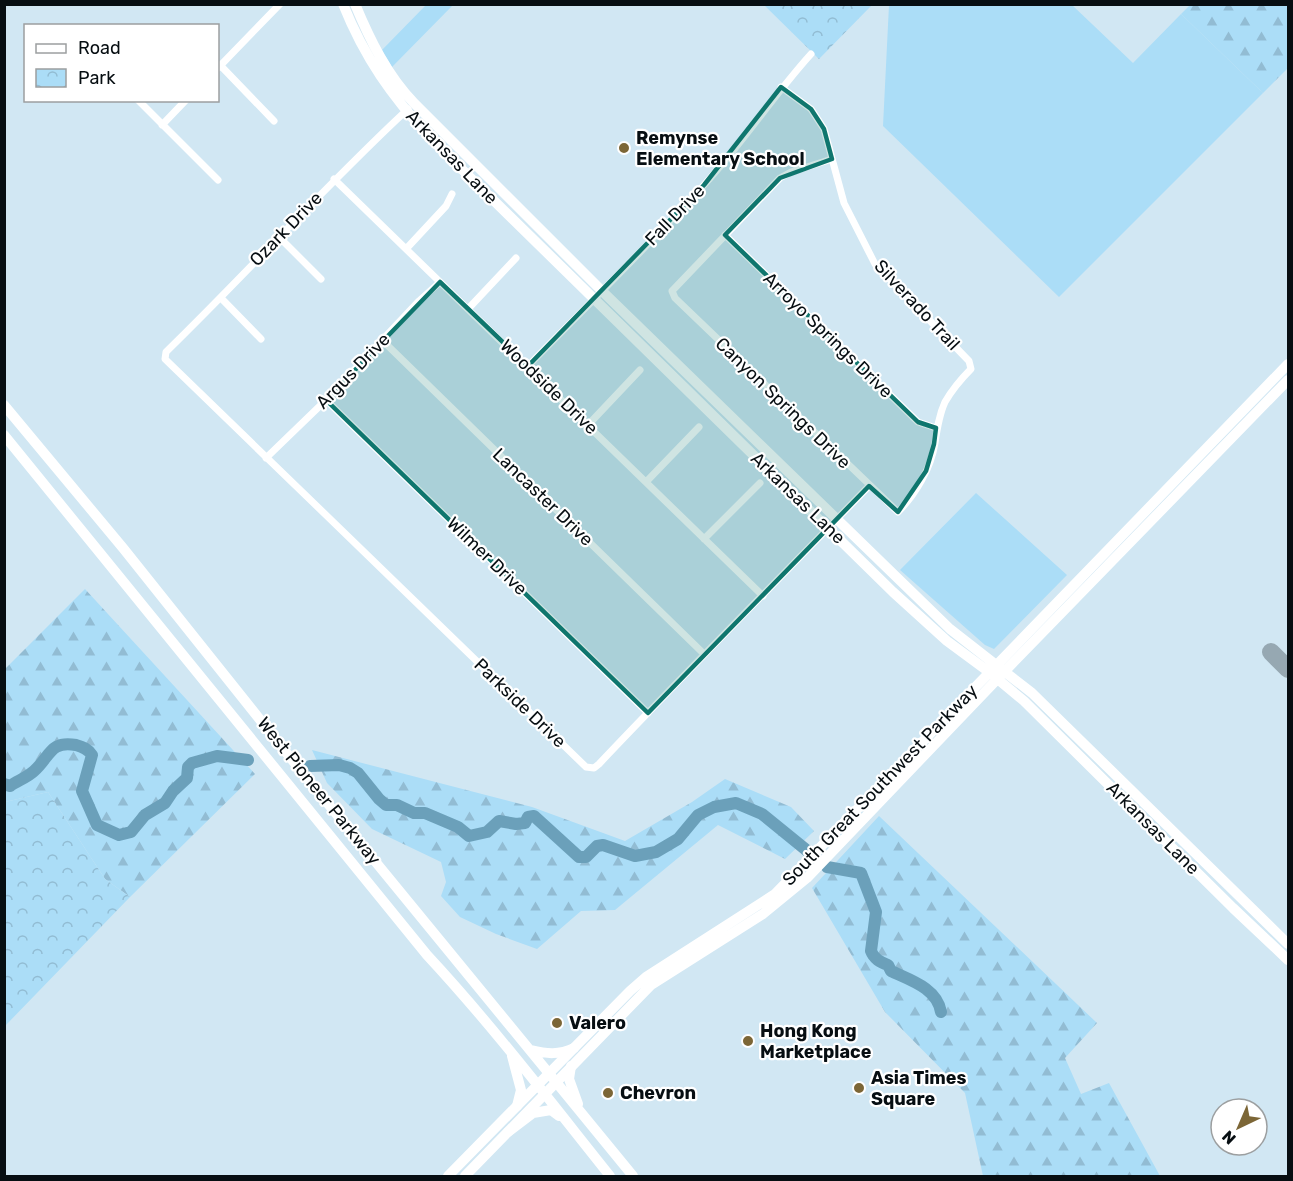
<svg xmlns="http://www.w3.org/2000/svg" width="1293" height="1181" font-family="Rubik,sans-serif">
  <defs>
    <pattern id="forest-firs" width="22" height="20" patternUnits="userSpaceOnUse" patternTransform="scale(1.5)"><rect width="22" height="20" fill="#abddf7"/><path d="M5 1l3.5 6h-7zM16 11l3.5 6h-7z" fill="#92bcd3"/></pattern>
    <pattern id="park-crowns" width="20" height="18" patternUnits="userSpaceOnUse" patternTransform="scale(1.5)"><rect width="20" height="18" fill="#abddf7"/><path d="M2 6a3 3 0 1 1 6 0M12 15a3 3 0 1 1 6 0" fill="none" stroke="#92bcd3"/></pattern>
  </defs>
  <rect width="100%" height="100%" fill="#d1e7f3"/>
  <path fill="#abddf7" d="M426,5h27l-61,62 -10,-17z
    M889,5h183l61,58 48,-49 82,79 -204,204 -176,-171z
    M976,493l91,82 -73,74 -9,-4 -85,-75z"/>
  <path fill="url(#forest-firs)" d="M1190,5h98v63l-25,25 -82,-79z
    M85,589l170,185 -125,123 -25,-18 -57,-87 -43,10v-133z
    M312,750l220,57 93,34 67,-39 33,-23 66,28 23,24 -29,28 -67,-34 -103,85 -34,1 -44,38 -41,-15 -36,-17 -19,-21 5,-14 -5,-20 -69,-33 -45,-46z
    M879,816l218,207 -32,35 16,36 28,-11 51,93h-177l-18,-83 -80,-81 -73,-124z"/>
  <path fill="url(#park-crowns)" d="M764,5h108l-53,54z
    M48,792l57,87 25,18 -125,129v-224z"/>
  <g fill="none" stroke-linecap="round" stroke-linejoin="round">
    <path stroke="#6ba0ba" stroke-width="12" d="M310,766l29,-1 11,3 8,5 21,26 7,6h11l17,8h11l33,14 11,9 18,-4 12,-11 17,3 9,-1 3,-6 6,-1 45,41h7l11,-11 6,-1 32,11 21,-4 22,-13 20,-24 16,-8 22,-4 26,11 48,39
      M4,784l6,2c7,-5 18,-9 24,-15 16,-14 16,-31 42,-26 7,2 12,4 16,10l-10,36 15,34 22,10 12,-3 14,-17 20,-12 8,-12 14,-13 1,-11 4,-4 25,-7 31,4
      M827,867l34,6 15,39 -5,39c3,8 9,11 17,14l3,6c19,9 46,17 50,41"/>
    <path stroke="#96a8b2" stroke-width="18" d="M1271,652l17,17"/>
    <path stroke="#fff" stroke-width="7" d="M220,65l54,56
      M218,68l62,-64
      M781,87l30,22 13,20 20,74 31,61 94,97 2,8c-10,10 -19,21 -26,33 -6,13 -8,27 -10,41 -4,25 -19,51 -37,69l-223,-214 -3,-7 108,-113 11,-6 41,-13
      M138,100l80,80
      M408,109c-83,77 -158,161 -239,240l-3,3 -1,7 421,408 8,1 5,-4c89,-94 180,-185 270,-278
      M162,125l24,-25
      M334,179l429,417
      M725,235l193,187 18,6
      M279,237l42,42
      M406,249l40,-43 6,-12
      M221,298l40,41
      M468,309l48,-51
      M383,341l321,313
      M528,366c59,-60 119,-119 176,-181 38,-41 69,-89 107,-131
      M326,400l322,313
      M588,425l52,-55
      M266,458l60,-58 93,-99 21,-19
      M646,482l53,-55
      M704,539l56,-56"/>
    <path stroke="#fff" stroke-width="10" d="M343,4c22,55 49,92 88,135l462,453 54,49 42,31 35,29 209,207 55,52
      M355,4c15,36 32,71 59,99l188,188 348,338 82,64 256,251
      M448,1176l182,-185 16,-14 129,-83 513,-530
      M465,1176l186,-191 112,-71 44,-36 198,-207 283,-291"/>
    <path stroke="#fff" stroke-width="10" d="M4,405l119,143 174,218 336,410
      M4,435l423,520c65,70 123,146 183,221
      M531,1050c16,4 28,5 43,-2
      M512,1056l9,34 -4,16
      M571,1066l-2,13 9,25
      M508,1132l25,-19 18,-3 8,6"/>
  </g>
  <path fill="#0f766e" fill-opacity="0.2" stroke="#0f766e" stroke-width="4.5" stroke-linejoin="round" d="M781,87l30,22 13,20 8,30 -52,19 -55,57 193,187 18,6 -2,16 -8,27 -28,41 -29,-26 -221,227 -322,-313 114,-118 88,84 176,-181z"/>
  <g fill="#7c6636" stroke="#fff" stroke-width="2">
    <circle cx="624" cy="148" r="6"/>
    <circle cx="557" cy="1023" r="6"/>
    <circle cx="748" cy="1041" r="6"/>
    <circle cx="859" cy="1088" r="6"/>
    <circle cx="608" cy="1093" r="6"/>
  </g>
  <g text-anchor="middle" dominant-baseline="central" stroke-width="4.5" stroke-linejoin="round" paint-order="stroke">
    <g font-size="18" font-weight="bold" fill="#070e12" stroke="#fff" text-anchor="start">
      <text x="636" y="138">Remynse<tspan x="636" dy="21">Elementary School</tspan></text>
      <text x="569" y="1023">Valero</text>
      <text x="760" y="1031">Hong Kong<tspan x="760" dy="21">Marketplace</tspan></text>
      <text x="871" y="1078">Asia Times<tspan x="871" dy="21">Square</tspan></text>
      <text x="620" y="1093">Chevron</text>
    </g>
    <g font-size="18" fill="#070e12" stroke="#fff">
      <text transform="translate(452 157) rotate(46)">Arkansas Lane</text>
      <text transform="translate(675 215) rotate(-46)">Fall Drive</text>
      <text transform="translate(286 229) rotate(-46)">Ozark Drive</text>
      <text transform="translate(917 305) rotate(47)">Silverado Trail</text>
      <text transform="translate(828 335) rotate(44)">Arroyo Springs Drive</text>
      <text transform="translate(353 371) rotate(-46)">Argus Drive</text>
      <text transform="translate(549 387) rotate(44)">Woodside Drive</text>
      <text transform="translate(783 403) rotate(44)">Canyon Springs Drive</text>
      <text transform="translate(543 497) rotate(44)">Lancaster Drive</text>
      <text transform="translate(798 498) rotate(44)">Arkansas Lane</text>
      <text transform="translate(487 556) rotate(44)">Wilmer Drive</text>
      <text transform="translate(520 703) rotate(44)">Parkside Drive</text>
      <text transform="translate(880 785) rotate(-46)">South Great Southwest Parkway</text>
      <text transform="translate(319 791) rotate(51)">West Pioneer Parkway</text>
      <text transform="translate(1153 828) rotate(45)">Arkansas Lane</text>
    </g>
  </g>
  <rect width="1293" height="1181" fill="none" stroke="#070e12" stroke-width="12"/>
  <rect x="24" y="24" width="195" height="78" fill="#ffffff" stroke="#9c9fa0" stroke-width="1.5"/>
  <rect x="36" y="44" width="30" height="9" fill="#ffffff" stroke="#9c9fa0" stroke-width="1.5"/>
  <text x="78" y="54" font-size="18" fill="#070e12">Road</text>
  <rect x="36" y="69" width="30" height="18" fill="url(#park-crowns)" stroke="#9c9fa0" stroke-width="1.5"/>
  <text x="78" y="84" font-size="18" fill="#070e12">Park</text>
  <g transform="translate(1239 1127) rotate(224)"><circle r="28" fill="#ffffff" stroke="#9c9fa0" stroke-width="1.5"/>
  <path d="M0-4.5L10 22L0 15L-10 22Z" fill="#7c6636"/>
  <text y="-9" font-size="16" font-weight="bold" text-anchor="middle" fill="#070e12">N</text>
  </g>
</svg>
